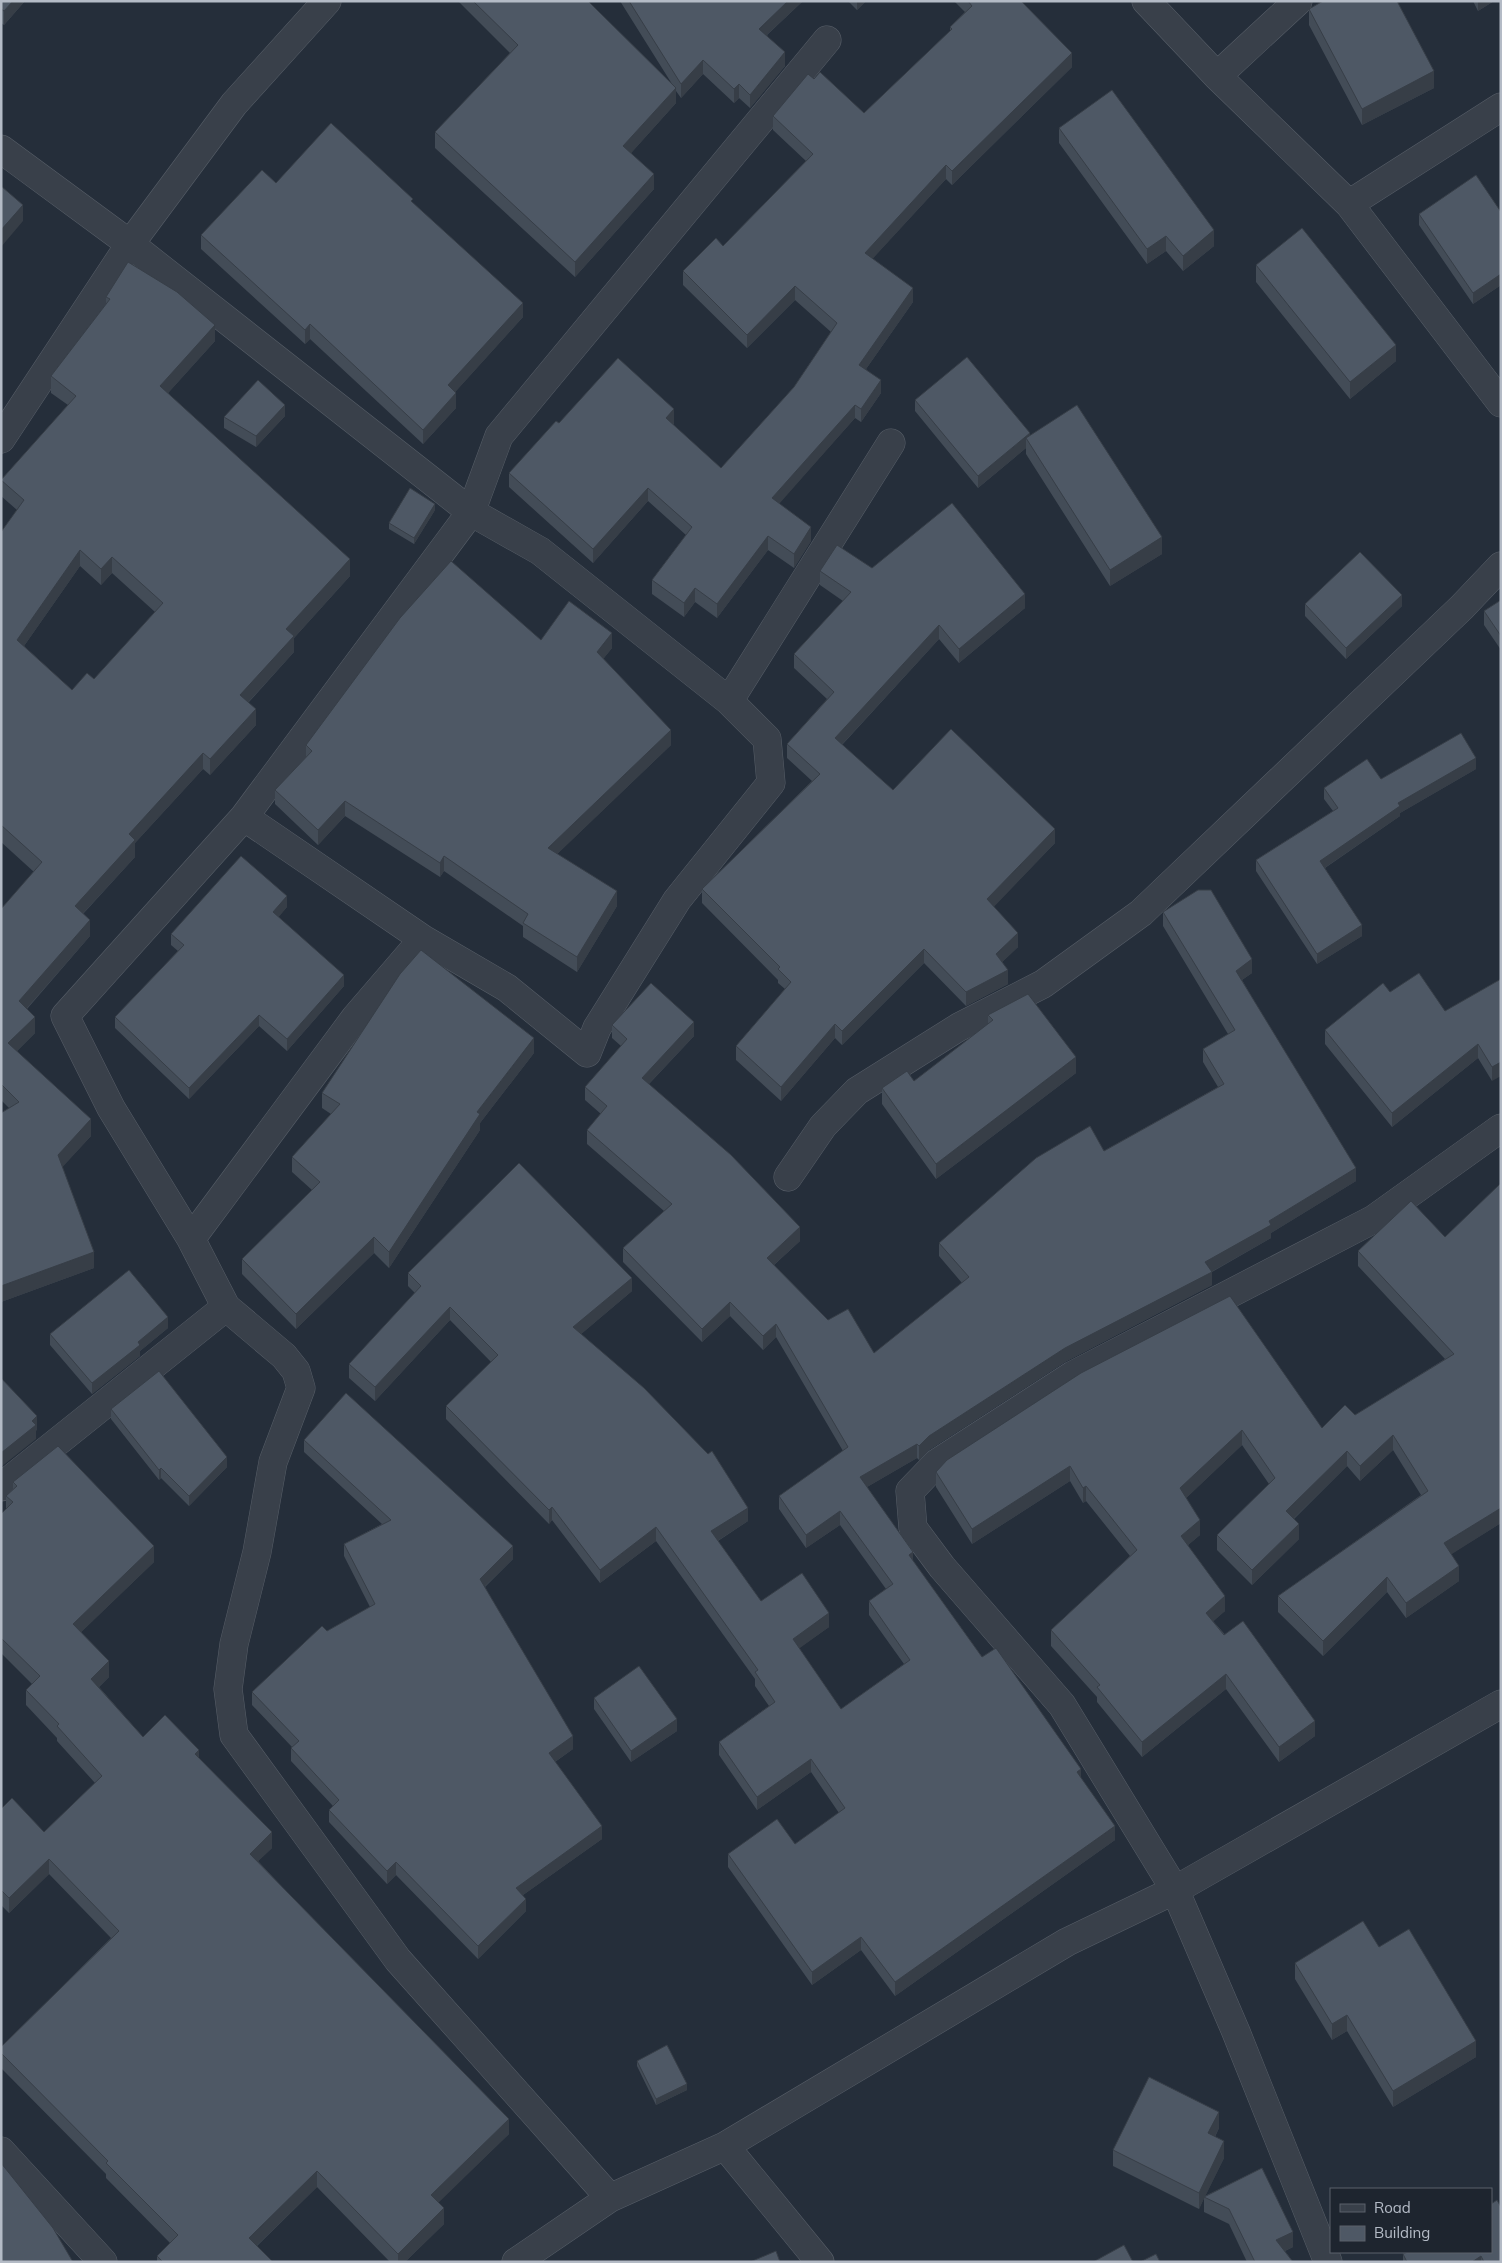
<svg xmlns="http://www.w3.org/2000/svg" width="1502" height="2263" font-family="Mulish,sans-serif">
  <rect width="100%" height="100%" fill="#252e3a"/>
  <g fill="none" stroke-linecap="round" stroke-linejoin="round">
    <defs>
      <path id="street" d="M1146,1l71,75 132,128 152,199
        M1217,76l81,-75
        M1,149l129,95 341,268 69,39 189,150 38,38 4,44 -94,117 -80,128 -10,25 -80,-65 -84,-49 -179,-122
        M1349,204l152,-97
        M1,439l129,-195 104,-140 93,-103
        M729,701l162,-258
        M788,1177l35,-51 34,-35 102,-64 84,-43 98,-71 321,-306 39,-41
        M191,1239l-80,-131 -46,-92 179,-199 227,-305 28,-76 328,-396
        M226,1307l58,49 12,15 5,17 -28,74 -16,90 -23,92 -6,45 6,46 164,225 212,238
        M1,1487l225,-180 -35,-68 164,-221 68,-79
        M725,2146l95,116
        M1,2151l102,111
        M516,2262l94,-64 115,-52 342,-204 108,-52 326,-186
        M1328,2262l-92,-230 -61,-142 -113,-185 -120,-138 -29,-39 -3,-37 27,-28 136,-88 301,-156 127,-91"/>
    </defs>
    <use href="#street" stroke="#575e68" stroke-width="29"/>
    <use href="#street" stroke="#39404a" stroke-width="28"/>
  </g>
  <path fill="#434c57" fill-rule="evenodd" d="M1,1h24l-21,24 -3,-2z
    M458,1h130l84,83 -52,-83h183l-36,34 18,31 -35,42 -11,-10 -5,5 -31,-29 -22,24 -5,-7v12l-45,50 23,36 -79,88 -140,-129v-16l75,-79z
    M848,1h18l-9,9z
    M954,1h67l51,66 -120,118 -6,-6 -74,80 41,43 -47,67 15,24 -20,29 -6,-4 -76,85 32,38 -17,27 -26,-18 -51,68 -22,-16 -11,15 -32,-23v-14l34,-45 -38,-34 -55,62 -84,-76v-14l50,-50h115l-1,2 48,43 73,-81 37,-55 -36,-32 -48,48 -64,-63v-14l40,-25 83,-85 -33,-31v-14l41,-37 50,34 86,-82v-4l15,-15z
    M1473,1h21l-16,10z
    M1309,9l125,79 -72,37 -53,-100z
    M1059,128l155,118 -31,25 -17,-20 -19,13 -88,-121z
    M276,183l137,20 110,114 -68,75 1,16 -33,36 -113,-105 -5,5 -104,-95v-14z
    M1501,212v73l-28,19 -54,-79v-11z
    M1256,265l140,96 -46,38 -94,-117z
    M106,297l109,44 -47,52 182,183 -56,62v14l-45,50 7,23 -46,50 -7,-6 -68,74v14l-52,57 7,22 -63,73 8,24 -18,18 74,85 -29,31 32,101 -93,34v-189l8,-5 -8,-8v-191l33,-37 -33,-30v-310l16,-22 -16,-14v-16l67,-75 -17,-12v-17l55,-72zM80,566l21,19 11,-12 43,39 -61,67 -22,11 -48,-44z
    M915,400l115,35 132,119 -52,32 -84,-132v-6l-48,40 -63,-77z
    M285,416l-29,31 -32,-19v-11z
    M435,510l-21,34 -25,-15v-6z
    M872,568l153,40 -66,55 -20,-24 -97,106 51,45 162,53 -62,64 25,40 -16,15 6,22 -42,22 -42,-43 -82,82 -7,-7 -54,63 -45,-41v-14l49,-57 -7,-6v-3l-76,-77v-14l110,-108 -25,-23v-14l40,-45 -33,-31v-14l49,-53 -23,-16v-14z
    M1501,600v50l-17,-25v-14z
    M1305,604l97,2 -56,53 -41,-43z
    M541,640l71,8 -9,11 68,86 -114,109 60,52 -40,66 -54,-35v-11l-79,-55 -4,6 -95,-61 -27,29 -43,-41v-14l31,-33v-12z
    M1476,769l-76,44v3l-75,52 37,68 -45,28 -61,-93v-11l77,-49 -9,-12v-11l57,-9z
    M287,907l-9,10 66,69 -57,65 -28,-25 -70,73 -74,-71v-11l63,-66 -7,-6v-11z
    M1163,912l89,61 -10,7 114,201 -85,52v5l-59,34v13l-147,77 -136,88 -10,10 -2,-2 -50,29 46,74 69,96 99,122 34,61 -220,156 -34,-46 -49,35 -84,-118v-13l67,-10 44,-31 -28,-41 -54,38 -38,-55v-13l50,-36 -14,-20v-7l-99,-138 -56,42 -48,-63 -3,4 -103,-105v-13l45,-44 -41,-42 -75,81 -26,-23v-14l66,-71 -7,-7v-13l224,18 -51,43 167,187 -30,20 43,60 68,26 -30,21 42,61 63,-45 -35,-49v-14l17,-12 -46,-64 -34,23 -27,-39v-13l64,-45 -67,-114 -13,13 -33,-34 -28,26 -79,-80v-14l41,-37 -77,-67v-14l14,-16 -16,-14v-13l36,-41 -9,-8v-13l82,11 -45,48 151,157 -26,24 54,55 46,33 88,-70 -23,-27v-13l279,-156 -15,-25v-13l25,-15 -65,-108z
    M1501,979l-9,102 -14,-23 -86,69 -67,-83v-14l65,-38 55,19z
    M988,1015l88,58 -140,106 -54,-75v-16l32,-7 74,-57z
    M534,1053l-54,70v7l-91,138 -15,-15 -78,76 -54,-55v-15l70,-69 -20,-18v-15l39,-43 -9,-6v-15z
    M1411,1201l90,322 -50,31 8,27 -53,37 -19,-26 -64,64 -45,-44v-16l143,-101 -28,-45 -33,31 -13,-15 -53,53 5,20 -47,46 -35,-35v-15l52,-51 -27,-39 -56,53 14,37 -12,10 37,66 -12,10 102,115 -36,26 -53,-73 -84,68 -45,-55v-5l-46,-51v-16l79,-74 -44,-55 -3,2 -13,-22 -98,63 -36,-57v-15l145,-99 241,55 33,-13 90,-56 -87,-93v-15z
    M168,1328l-28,23v5l-48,38 -42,-49v-11z
    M111,1409l116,58 -38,39 -28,-28 -2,2 -48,-61z
    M304,1440l209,119 -28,28 88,162 -18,13 47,77 -79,56 3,16 -48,48 -82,-84 -9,9 -58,-62v-12l4,-4 -42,-45v-13l1,-1 -40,-42v-13l75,-61 43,-24 -26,-51v-12l38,-20 -78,-72z
    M13,1482l141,80 -73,70 28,45 -10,10 44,50 56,21 73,90 -14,13 251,273 -71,68 6,22 -39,38h-15l-73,-75 -60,59 16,16h-116v-6l13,-13 -64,-65v-4l-105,-106v-21l110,-109 -62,-64 -40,39 -8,-8v-96l43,23 51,-49 -38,-42v-3l-31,-33v-15l6,-6 -31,-31v-139l5,-5v-13l7,-7z
    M594,1698l83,33 -46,31 -37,-53z
    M1379,1947l97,110 -83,50 -46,-76 -15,9 -37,-61v-16z
    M637,2061l50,29 -31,15 -19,-39z
    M1219,2128l-4,9 9,21 -19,38 57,-28 31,79 -8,4 8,11h-46l-18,-38 -25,-12v-14l-5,11 -86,-43v-16z
    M1501,2207v55h-98v-8z"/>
  <path fill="#373e47" d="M13,1h12l-21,24v-14z
    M788,1h15l-44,41v-13z
    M857,1h9l-9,9z
    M1478,1h16l-16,10z
    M785,52v14l-35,42v-13z
    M1072,53v14l-120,118v-14z
    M703,60v14l-22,24v-14z
    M1434,71v17l-72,37v-16z
    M739,84v14l-5,5v-14z
    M676,88v15l-53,59v-16z
    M946,165v14l-81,88v-14z
    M654,174v15l-79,88v-15z
    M23,205v16l-22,26v-17z
    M1214,230v16l-31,25v-15z
    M1166,236v15l-19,13v-15z
    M1501,274v11l-28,19v-11z
    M795,286v14l-48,48v-13z
    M913,288v14l-54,77v-14z
    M523,303v14l-75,83v-15z
    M310,324v15l-5,5v-14z
    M215,325v16l-55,61v-16z
    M1396,345v16l-46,38v-17z
    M881,380v13l-20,29v-13z
    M456,393v15l-33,36v-14z
    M285,405v11l-29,31v-11z
    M855,405v13l-83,94v-14z
    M674,409v14l-8,9v-14z
    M1030,433v11l-4,-6v10l-48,40v-12z
    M648,488v13l-55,62v-14z
    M435,504v6l-21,34v-6z
    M811,527v14l-17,27v-14z
    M768,536v14l-51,68v-14z
    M1162,537v17l-52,32v-16z
    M80,550v16l-63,90v-16z
    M112,557v16l-11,12v-16z
    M350,559v17l-56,62v14l-54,59v-16l46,-66z
    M695,588v14l-11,15v-14z
    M1025,594v14l-66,55v-14z
    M1402,595v11l-56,53v-11z
    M939,625v14l-104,113v-14z
    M612,633v15l-15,19v-15z
    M256,709v16l-46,50v-16z
    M671,730v15l-123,118v-15z
    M203,753v16l-68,74v14l-60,65v-16l54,-72z
    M1476,758v11l-76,44v3l-80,55v-10l78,-58z
    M345,801v15l-27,29v-15z
    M1055,829v14l-68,71v-15z
    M444,856v15l-4,6v-14z
    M617,891v15l-40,66v-15z
    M287,896v11l-14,17v-12z
    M90,920v16l-71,81v-16z
    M1362,925v11l-45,28v-10z
    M1018,933v14l-22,21v-14z
    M924,949v14l-82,82v-14z
    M1252,959v14l-16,11v-13z
    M1008,970v14l-42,22v-14z
    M344,975v11l-57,65v-12z
    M259,1015v11l-70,73v-11z
    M35,1017v16l-27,27v-17z
    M694,1022v14l-52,55v-13z
    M835,1024v14l-54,63v-14z
    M534,1038v15l-54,70v7l-91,138v-16l88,-140z
    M1478,1044v14l-86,69v-14z
    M1076,1057v16l-140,106v-15z
    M1501,1062v14l-9,5v-14z
    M91,1119v17l-33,36v-17z
    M1356,1168v13l-85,52v5l-60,34h1v13l-147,77 -136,88 -10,10v-14l10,-10 136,-88 140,-86 64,-41z
    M800,1227v14l-33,30v-13z
    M374,1237v16l-78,76v-15z
    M94,1252v16l-93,34v-16z
    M632,1278v13l-59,50v-14z
    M730,1302v14l-28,26v-13z
    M450,1307v13l-75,81v-14z
    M168,1317v11l-28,23v5l-48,38v-11l46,-41z
    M776,1324v13l-13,13v-14z
    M37,1416v14l-1,1v8l-35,28v-14z
    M1242,1430v15l-62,59v-16z
    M1393,1435v15l-33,31v-15z
    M917,1444v14l-57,33v-14z
    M1347,1451v15l-61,60v-15z
    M227,1457v10l-38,39v-10z
    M1070,1466v15l-98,63v-15z
    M161,1468v10l-2,2v-10z
    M1086,1486v15l-3,2v-15z
    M552,1507v13l-3,4v-14z
    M748,1508v13l-37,24v-14z
    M1501,1508v15l-57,36v-16z
    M840,1511v14l-34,23v-13z
    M1200,1520v15l-19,16v-15z
    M1299,1524v15l-47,46v-15z
    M656,1527v14l-56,42v-13z
    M154,1546v16l-81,78v-16z
    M513,1546v13l-33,32v-12z
    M913,1552v14l-4,-11z
    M1459,1566v15l-53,37v-15z
    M1387,1577v15l-64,64v-15z
    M1225,1596v15l-19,17v-15z
    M829,1613v14l-36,26v-14z
    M109,1661v16l-18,17v-15z
    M1226,1674v15l-84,68v-15z
    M677,1719v12l-46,31v-11z
    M1315,1721v15l-36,26v-15z
    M573,1736v13l-24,17v-13z
    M199,1750v15l-4,-11z
    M811,1759v13l-54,38v-13z
    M1081,1769v13l-4,-10z
    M602,1826v13l-86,61v-12z
    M1115,1826v14l-220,156v-14z
    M272,1832v16l-22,21v-15z
    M49,1859v15l-40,39v-15z
    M396,1862v13l-9,9v-13z
    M526,1899v12l-48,48v-13z
    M861,1937v13l-49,35v-13z
    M1347,2015v16l-15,9v-16z
    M1476,2041v16l-83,50v-16z
    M687,2084v6l-31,15v-6z
    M1219,2112v16l-11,22v-17z
    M509,2119v15l-78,76v-15z
    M1224,2141v17l-25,51v-16z
    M317,2171v16l-68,66v-15z
    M444,2208v16l-39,38h-7v-8z
    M1293,2232v15l-17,8v-15z
    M1481,2256v6h-9z"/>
  <path fill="#4e5865" stroke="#373e47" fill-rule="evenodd" d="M1,1h12l-9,10 -3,-2z
    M473,1h115l88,87 -53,58 31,28 -79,88 -140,-130 83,-87z
    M629,1h159l-29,28 26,23 -35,43 -11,-11 -5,5 -31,-29 -22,24z
    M968,1h53l51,52 -120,118 -6,-6 -81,88 48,35 -54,77 22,15 -20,29 -6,-4 -83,93 39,29 -17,27 -26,-18 -51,68 -22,-16 -11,15 -32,-23 40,-53 -44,-39 -55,61 -84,-76 47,-52 3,2 59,-65 56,51 -8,9 55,50 73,-81 43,-64 -42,-37 -48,49 -64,-64 33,-33 7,8 90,-92 -40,-38 35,-42 6,5 6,-7 44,41 88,-84 -2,-2 22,-21z
    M1323,1h74l37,70 -72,38 -53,-100z
    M1112,90l102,140 -31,26 -17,-20 -19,13 -88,-121z
    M331,123l82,76 -2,2 112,102 -75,82 8,8 -33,37 -113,-106 -5,6 -104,-95 61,-65 14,13z
    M1476,175l25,37v62l-28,19 -54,-79z
    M1,186l22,19 -22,25z
    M1302,228l94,117 -46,37 -94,-117z
    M128,262l49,30 38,33 -55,61 190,173 -64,70 8,7 -54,59 16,14 -46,50 -7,-6 -74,81 6,6 -60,66 15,14 -71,81 16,16 -27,26 83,76 -33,36 36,97 -93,34v-173l18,-11 -18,-18v-175l41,-47 -41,-37v-293l23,-32 -23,-20 75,-84 -25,-20 59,-77 -4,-2zM80,550l21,19 11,-12 51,46 -69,76 -7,-6 -15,17 -55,-50z
    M967,357l63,76 -52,43 -63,-76z
    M258,380l27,25 -29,31 -32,-19z
    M1077,405l85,132 -52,33 -84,-132z
    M410,488l25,16 -21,34 -25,-15z
    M952,503l73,91 -66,55 -20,-24 -104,113 58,52 58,-61 104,100 -68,70 31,34 -22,21 12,16 -42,22 -42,-43 -82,82 -7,-7 -54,63 -45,-41 55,-64 -13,-13 2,-2 -78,-78 118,-115 -33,-30 47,-52 -40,-38 57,-62 -31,-21 17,-26 35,23z
    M1360,552l42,43 -56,53 -41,-44z
    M451,561l90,79 28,-39 43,32 -15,19 74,78 -123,118 69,43 -40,66 -54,-34 5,-9 -84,-58 -4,7 -95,-62 -27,29 -43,-40 37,-39 -6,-6 94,-127z
    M1501,600v36l-17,-25z
    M1461,733l15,25 -78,45 2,3 -80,55 42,64 -45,29 -61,-94 82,-52 -14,-20 43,-29 14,20z
    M241,856l46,40 -14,16 71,63 -57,64 -28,-24 -70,73 -74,-71 69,-72 -13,-11z
    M1198,890h13l41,69 -16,12 120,197 -87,53 2,4 -66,37 7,10 -147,76 -136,88 -10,10 -2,-2 -57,33 53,75 -4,3 73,102 14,-9 85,121 -4,3 38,54 -220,156 -34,-45 -49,35 -84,-118 49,-35 18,25 50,-36 -34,-49 -54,38 -38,-55 56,-40 -20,-30 3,-2 -102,-143 -56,43 -48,-63 -3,3 -103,-104 52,-51 -48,-48 -75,80 -26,-23 72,-78 -13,-13 111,-110 113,115 -59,49 71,61 64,66 4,-3 36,57 -37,23 50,70 41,-28 27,40 -36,26 48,70 69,-49 -41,-59 24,-17 -53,-73 -34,24 -27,-39 69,-49 -72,-123 -13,12 -33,-34 -28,27 -79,-81 49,-44 -85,-74 20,-24 -22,-19 42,-48 -15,-14 39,-42 43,39 -52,56 89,77 69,72 -33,31 61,62 20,-11 26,44 95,-76 -30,-34 97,-85 54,-32 14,25 120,-67 -21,-35 32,-19 -72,-118z
    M421,950l113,88 -57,74 3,2 -91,138 -15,-15 -78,77 -54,-55 78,-77 -28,-25 48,-53 -18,-11 78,-119z
    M1419,973l26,38 56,-32v83l-9,5 -14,-23 -86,69 -67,-83 58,-47 7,9z
    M1028,994l48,63 -140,107 -54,-76 25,-17 7,10 79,-61 -5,-5z
    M1501,1183v325l-57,35 15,23 -53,37 -19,-26 -64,64 -45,-45 150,-105 -35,-56 -33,31 -13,-15 -61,60 13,13 -47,46 -35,-35 58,-57 -33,-48 -62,58 20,32 -19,16 44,60 -19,17 18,22 19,-14 72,100 -36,26 -53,-73 -84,68 -45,-55 3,-2 -49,-55 86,-80 -51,-64 -3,2 -13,-22 -98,63 -36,-57 11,-12 134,-87 149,-77 92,132 23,-23 10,10 99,-61 -96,-103 53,-50 34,36z
    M129,1270l39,47 -30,25 2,3 -48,38 -42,-49z
    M159,1371l68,86 -38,39 -28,-28 -2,2 -48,-61z
    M1,1378l36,38 -5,5 4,4 -35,28z
    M346,1393l167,153 -33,33 93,157 -24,17 53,73 -86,62 10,11 -48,47 -82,-84 -9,9 -58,-61 10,-10 -48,-52 8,-7 -47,-49 70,-66 5,5 48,-27 -31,-60 47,-24 -87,-80z
    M58,1446l96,100 -81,78 36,37 -18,18 52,58 22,-22 34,35 -4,4 77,78 -22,22 259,265 -78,76 13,13 -46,46 -81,-83 -68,67 24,24h-110l-6,-6 21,-21 -72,-72 2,-2 -107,-108v-6l118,-116 -70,-72 -40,39 -8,-8v-81l11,-11 32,34 58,-56 -45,-50 2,-2 -33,-34 14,-14 -39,-38v-124l12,-12 -7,-6 11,-10 -4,-4z
    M639,1666l38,53 -46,32 -37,-53z
    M1363,1921l16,26 30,-18 67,112 -83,50 -46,-76 -15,9 -37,-61z
    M667,2045l20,39 -31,15 -19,-38z
    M1149,2077l70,35 -11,21 16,8 -25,52 -86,-43z
    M1,2163l52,65 20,34h-72z
    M1262,2168l31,64 -17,8 17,22h-38l-26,-53 -25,-12z
    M1497,2200l4,7v55h-17l-3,-6 -9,6h-65l-4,-8 5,-2h83v-48z
    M1124,2245l9,17h-40z
    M776,2251l4,11h-30z
    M1156,2254l4,8h-20z"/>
  <rect width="1502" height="2263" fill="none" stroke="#b4bbc6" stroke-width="5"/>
  <rect x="1330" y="2188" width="162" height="65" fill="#1e252f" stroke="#5a616b"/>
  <rect x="1340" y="2204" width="25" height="8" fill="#39404a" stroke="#5a616b"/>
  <text x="1374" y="2213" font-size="15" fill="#b4bbc6">Road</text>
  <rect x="1340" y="2226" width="25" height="15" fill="#4e5865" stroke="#5a616b"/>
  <text x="1374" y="2238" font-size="15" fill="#b4bbc6">Building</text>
</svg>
